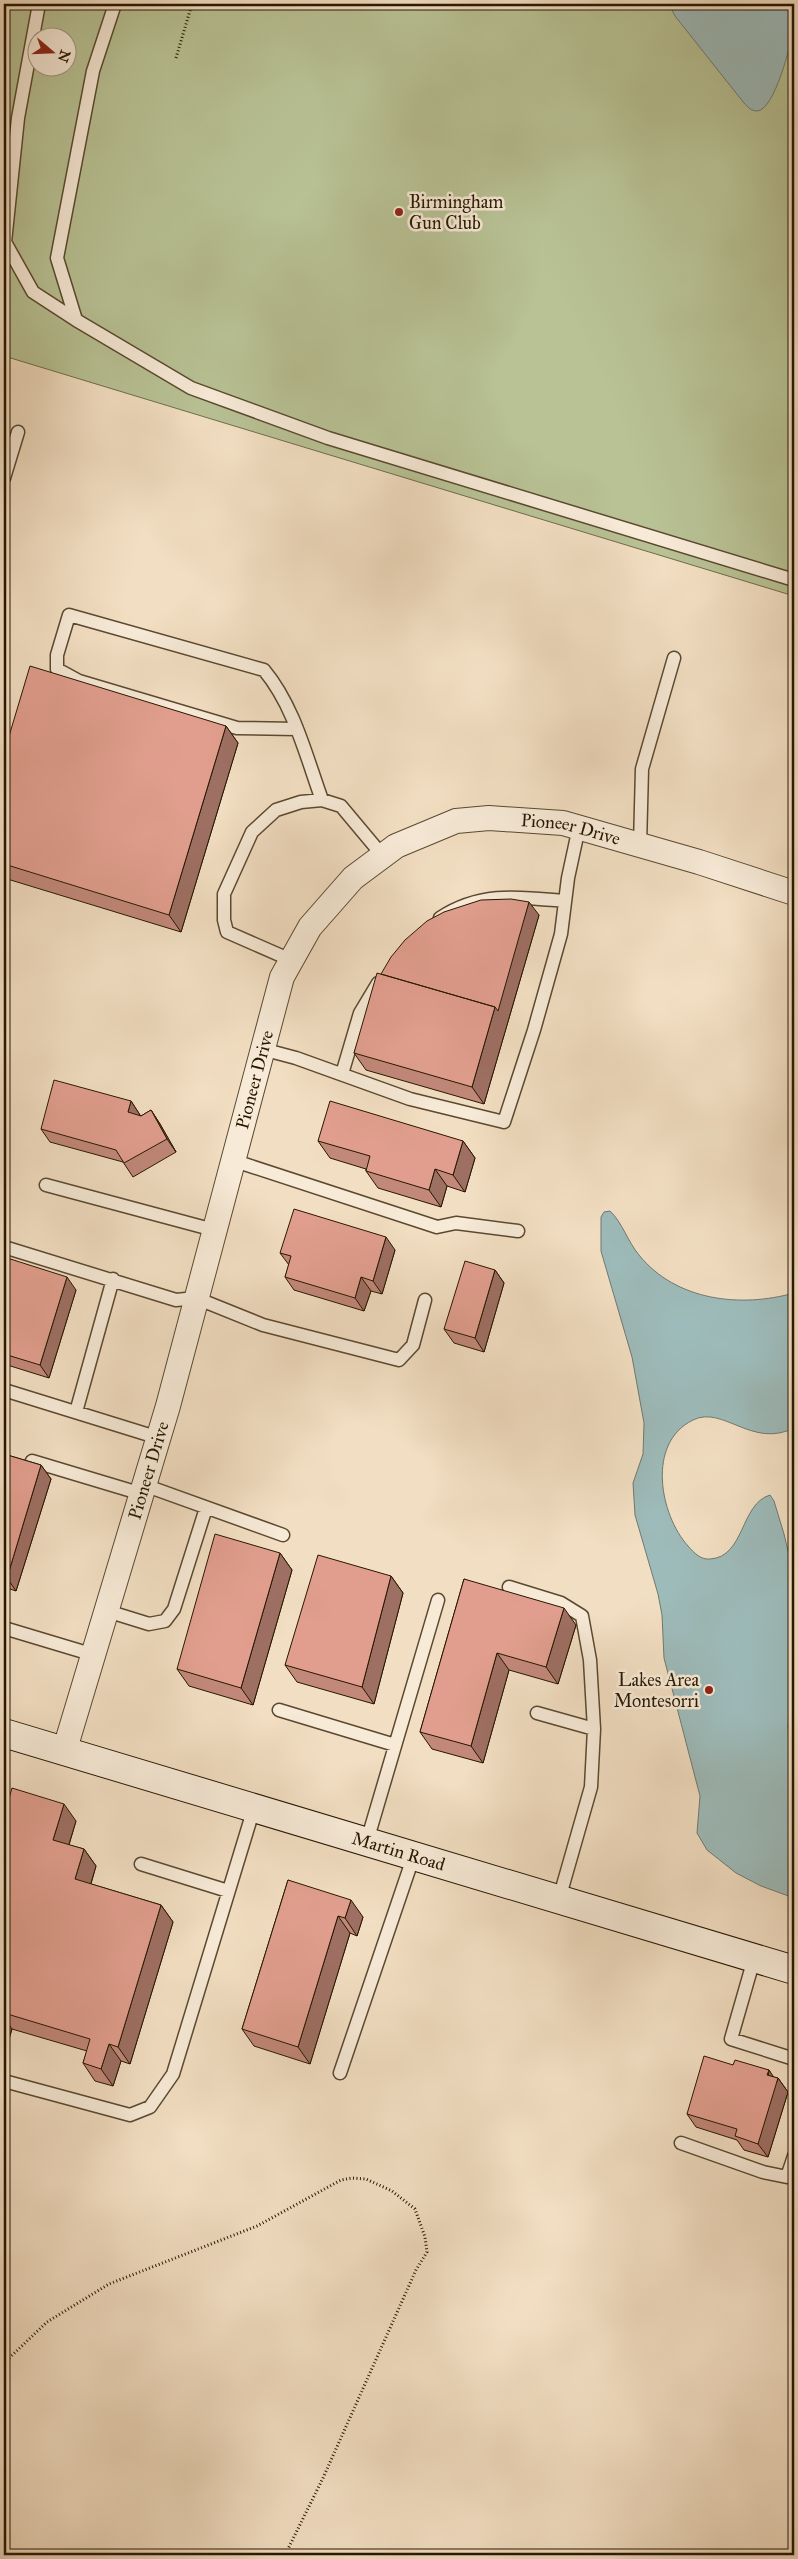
<svg xmlns="http://www.w3.org/2000/svg" width="798" height="2559" font-family="'IM FELL Great Primer',serif">
  <rect width="100%" height="100%" fill="#f2dec2"/>
  <filter id="stains"><feTurbulence type="fractalNoise" baseFrequency=".004" numOctaves="4"/><feColorMatrix values="0 0 0 0 .2 0 0 0 0 .09 0 0 0 0 .02 0 0 0 .5 -.17"/></filter>
  <radialGradient id="worn" r=".72"><stop offset=".6" stop-color="#630" stop-opacity="0"/><stop offset="1" stop-color="#630" stop-opacity=".3"/></radialGradient>
  <path fill="#b8c295" stroke="#706c4a" fill-rule="evenodd" d="M4,4h790v592l-790,-240zM38,38h30v30h-30z"/>
  <path fill="#9dbbba" stroke="#6e7970" d="M669,4h125c0,7 1,16 0,23 -3,16 -19,83 -37,84 -6,0 -9,-4 -13,-8l-69,-87z
    M610,1211c12,11 18,31 29,44 37,46 102,53 155,38v135c-42,21 -71,-23 -101,-8 -47,23 -33,95 -5,126 6,7 13,14 22,13 35,-2 30,-55 60,-64l4,6 10,33 10,42v108l-6,42 6,50v122l-33,-12 -25,-13 -29,-23 -10,-17 3,-37 -36,-138 -2,-43 -4,-21 -23,-79 -2,-32 10,-29 1,-31 -12,-66 -31,-106v-34l3,-5z"/>
  <g fill="none" stroke-linecap="round" stroke-linejoin="round">
    <defs>
      <path id="service" d="M39,4l-21,114 -13,124 28,50 43,28 115,68 137,50 466,142
        M76,320l-19,-62 36,-187 22,-67
        M4,478l14,-46
        M297,729l-60,-1 -158,-47 -22,-12v-14l12,-40 195,55c30,36 42,86 58,130
        M640,845l2,-76 32,-111
        M440,918c41,-27 80,-21 125,-17
        M291,960l-64,-28 -3,-12v-26l28,-62 24,-22 25,-8 21,-2 19,6 41,49
        M262,1049l34,9 114,41 94,23 30,-92 27,-96 7,-56 11,-51
        M342,1074l18,-61 18,-30
        M232,1160l205,67 19,-4 62,8
        M46,1185l168,45
        M4,1247l172,53 20,-2 67,27 136,35 14,-15 12,-45
        M4,1390l155,48
        M76,1412l37,-133
        M32,1461l110,33
        M144,1485l139,50
        M509,1587l52,16 21,13 8,44 4,69 -3,58 -32,112
        M107,1611l42,13 16,-3 9,-12 32,-101
        M4,1628l90,27
        M279,1710l116,35
        M537,1713l57,16
        M367,1841l71,-241
        M141,1864l87,27
        M754,1959l-23,80 63,20
        M340,2073l74,-218
        M4,2081l126,34 20,-8 23,-33 81,-266
        M681,2143l82,29 24,5 7,-21"/>
      <g id="minor">
        <path id="s1" d="M64,1752l104,-346 114,-429 28,-50 43,-49 43,-32 60,-25 33,-3 74,5 136,39 95,31"/>
      </g>
      <g id="secondary">
        <path id="s2" d="M4,1733l790,237"/>
      </g>
    </defs>
    <use href="#service" stroke="#5a4930" stroke-width="15"/>
    <use href="#minor" stroke="#5a4930" stroke-width="26"/>
    <use href="#secondary" stroke="#271700" stroke-width="30"/>
    <path stroke="#271700" stroke-width="3" stroke-dasharray="1 2.5" stroke-linecap="butt" d="M176,58l16,-54
      M4,2363l43,-41 62,-38 148,-58 84,-46 11,-2 14,1 26,12 23,18 10,28 2,15 -11,18 -93,208 -38,77"/>
    <use href="#service" stroke="#f7ead7" stroke-width="12"/>
    <use href="#minor" stroke="#f7ead7" stroke-width="24"/>
    <use href="#secondary" stroke="#f7ead7" stroke-width="28"/>
  </g>
  <path fill="#c2887a" stroke="#271700" d="M226,726l12,17 -57,189 -177,-54v-125z
    M539,915l-55,189 -118,-34 -12,-17 27,-79z
    M131,1101l9,14v1h1l10,-6 9,14 16,28 -43,25 -10,-15 -73,-20 -9,-13z
    M318,1141h145l12,17 -10,34 -18,-6 -6,21 -63,-19 -12,-17v-2l-36,-11z
    M395,1250l-13,44 -11,-3 -7,20 -70,-21 -9,-13 4,-12 -9,-12z
    M4,1257l72,33 -27,88 -45,-14z
    M495,1270l9,13 -20,69 -30,-9 -10,-14z
    M4,1454l37,11 10,14 -35,112 -12,-4z
    M280,1553l12,17 -39,135 -64,-19 -12,-17z
    M391,1576l12,17 -29,111 -77,-22 -12,-17z
    M464,1579l112,46 -18,59 -49,-14 -26,93 -51,-14 -12,-17z
    M4,1816l72,5 -7,24 15,4 12,17 -5,18 70,21 12,17 -43,142 -9,-3 -8,25 -18,-5 -12,-18 4,-12 -75,-22 -8,26z
    M288,1880l75,37 -6,19 -7,-3 -40,131 -56,-18 -12,-17z
    M733,2065l36,5 4,7 5,1 10,14 -20,65 -24,-7 -7,-10 -41,-13 -9,-13z"/>
  <path fill="#9e6f63" stroke="#271700" d="M226,726l12,17 -57,189 -12,-17z
    M529,902l10,13 -55,189 -12,-17 23,-80z
    M131,1101l9,14 -3,11 -9,-14z
    M151,1110l9,14 16,28 -9,-13z
    M463,1141l12,17 -10,34 -12,-17z
    M435,1169l12,17 -6,21 -12,-17z
    M386,1237l9,13 -13,44 -9,-13z
    M495,1270l9,13 -20,69 -9,-14z
    M67,1277l9,13 -27,88 -9,-13z
    M361,1277l10,14 -7,20 -9,-13z
    M41,1465l10,14 -35,112 -9,-13z
    M280,1553l12,17 -39,135 -12,-17z
    M391,1576l12,17 -29,111 -12,-17z
    M564,1608l12,17 -18,59 -12,-17z
    M497,1653l12,17 -26,93 -12,-17z
    M64,1804l12,17 -11,36 -12,-17z
    M84,1849l12,17 -9,30 -12,-17z
    M351,1900l12,17 -6,19 -12,-18z
    M161,1905l12,17 -43,142 -12,-17z
    M338,1916l12,17 -40,131 -12,-17z
    M4,2017l8,12 -8,26z
    M109,2044l12,17 -8,25 -12,-17z
    M769,2070l8,12 1,-4 10,14 -20,65 -10,-13z"/>
  <path fill="#e19e8e" stroke="#271700" d="M30,666l196,60 -57,189 -165,-51v-111z
    M511,899l18,3 -31,109 -3,-4 -114,-33 10,-17 14,-17 22,-19 17,-9 37,-12z
    M377,973l118,34 -23,80 -118,-34z
    M54,1080l77,21 -3,11 13,4 10,-6 16,29 -43,24 -8,-13 -75,-21z
    M330,1101l133,40 -10,34 -18,-6 -6,21 -63,-19 4,-15 -52,-15z
    M294,1209l92,28 -13,44 -12,-4 -6,21 -70,-21 6,-21 -11,-3z
    M4,1257l63,20 -27,88 -36,-11z
    M465,1261l30,9 -20,68 -31,-9z
    M4,1454l37,11 -34,113 -3,-1z
    M215,1534l65,19 -39,135 -64,-19z
    M318,1555l73,21 -29,111 -77,-22z
    M464,1579l100,29 -18,59 -49,-14 -26,93 -51,-14z
    M12,1788l52,16 -11,36 31,9 -9,30 86,26 -43,142 -9,-3 -8,25 -18,-6 7,-24 -86,-26v-197z
    M288,1880l63,20 -6,18 -7,-2 -40,131 -56,-18z
    M704,2056l29,9 2,-5 34,10 -2,5 11,3 -20,66 -23,-8 2,-7 -50,-15z"/>
  <g fill="#8f2418" stroke="#f7ead7" stroke-width="2">
    <circle cx="399" cy="212" r="5"/>
    <circle cx="709" cy="1690" r="5"/>
  </g>
  <g text-anchor="middle" dominant-baseline="central" stroke-width="5" stroke-linejoin="round" paint-order="stroke">
    <g font-size="18" fill="#271700" stroke="#f7ead7" text-anchor="start">
      <text x="409" y="202">Birmingham<tspan x="409" dy="21">Gun Club</tspan></text>
      <text x="699" y="1680" text-anchor="end">Lakes Area<tspan x="699" dy="21">Montesorri</tspan></text>
    </g>
    <g font-size="18" fill="#271700" stroke="#f7ead7">
      <text stroke="none"><textPath href="#s1" startOffset="1162">Pioneer Drive</textPath></text>
      <text stroke="none"><textPath href="#s1" startOffset="699">Pioneer Drive</textPath></text>
      <text stroke="none"><textPath href="#s1" startOffset="294">Pioneer Drive</textPath></text>
      <text stroke="none"><textPath href="#s2" startOffset="412">Martin Road</textPath></text>
    </g>
  </g>
  <rect width="798" height="2559" fill="none" stroke="#f2dec2" stroke-width="20"/>
  <rect x="5" y="5" width="788" height="2549" fill="none" stroke="#271700" stroke-width="2.5"/>
  <rect x="10" y="10" width="778" height="2539" fill="none" stroke="#271700"/>
  <g transform="translate(52 52) rotate(109)"><circle r="24" fill="#f7ead7" stroke="#a49681"/>
  <path d="M0-4L9 19L0 12L-9 19Z" fill="#8f2418"/>
  <text y="-8" font-size="14" font-weight="bold" text-anchor="middle" fill="#271700">N</text>
  </g>
  <rect width="100%" height="100%" filter="url(#stains)"/>
  <rect width="100%" height="100%" fill="url(#worn)"/>
</svg>
